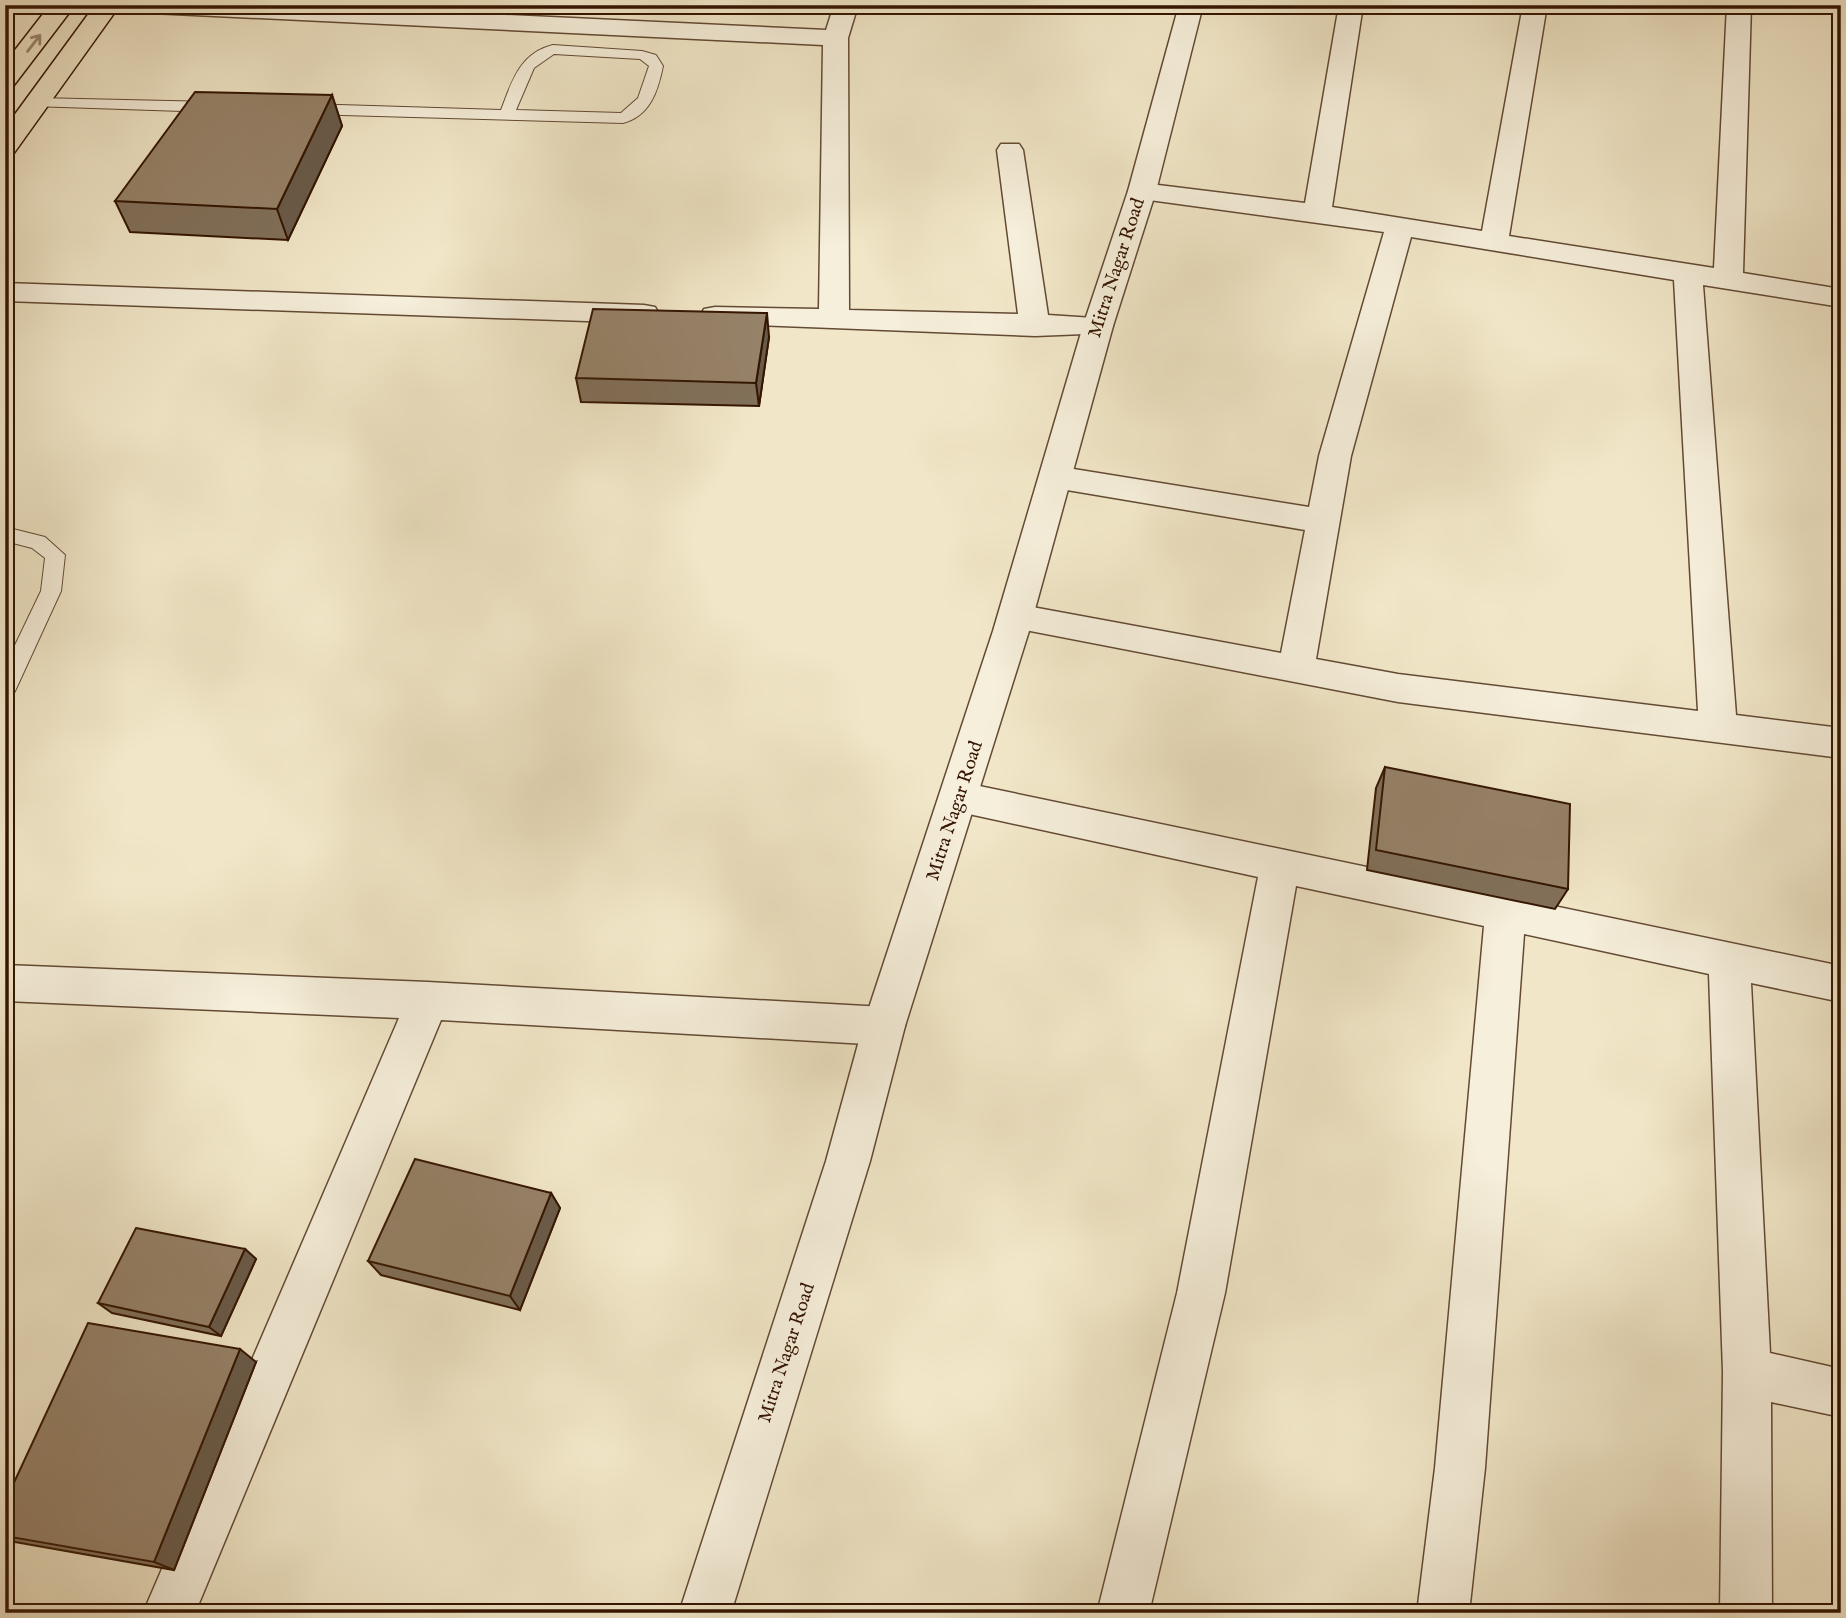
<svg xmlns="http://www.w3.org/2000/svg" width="1846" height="1618" font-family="'IM FELL English',serif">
  <rect width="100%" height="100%" fill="#f1e7c8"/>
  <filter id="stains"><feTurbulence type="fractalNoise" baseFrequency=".00286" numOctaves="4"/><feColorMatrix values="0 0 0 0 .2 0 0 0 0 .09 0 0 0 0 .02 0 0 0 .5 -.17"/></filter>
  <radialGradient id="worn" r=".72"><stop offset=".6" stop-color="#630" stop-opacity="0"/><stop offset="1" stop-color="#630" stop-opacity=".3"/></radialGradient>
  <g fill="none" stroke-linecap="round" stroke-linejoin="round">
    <defs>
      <path id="service" d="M553,45l89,6 14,4 7,11c-5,25 -13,50 -40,57l-316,-9 -8,-5 8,-5 194,6c11,-29 19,-57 52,-65zM554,54l86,5 9,7 -11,32 -17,15 -105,-3 18,-42z
        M37,98l176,4 8,5 -8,5 -181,-6 -3,-3z
        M5,527l40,10 20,18 -4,36 -45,98 -3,6 -8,2v-31l36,-75 4,-33 -13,-10 -27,-7z"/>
      <path id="minor" d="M119,5h174l533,25 8,-25h24l-10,33 1,272 169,4 -21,-164 4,-6h18l4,6 25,165 61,4 4,7 -4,7 -74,3 -331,-13 -4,-7 4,-7 11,-2 104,2 4,-264 -692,-33 -9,-2z
        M1339,5h24l-31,202 150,24 41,-226h24l-38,231 205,32 13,-263h24l-8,268 98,16v18l-138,-22 33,430 105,13v30l-443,-56 -394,-76 -6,-9 6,-9 12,-4 265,49 24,-123 -250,-42 -12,-3 -4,-8 4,-8 12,-3 254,41 10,-51 65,-224 -242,-33 -10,-2 -4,-6 4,-6 10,-2 163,20zM1411,237l263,43 24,431 -300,-37 -82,-15 35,-203z
        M5,283l639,22 11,2 4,7 -4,7 -11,2 -639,-22z
        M960,782l881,184v36l-90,-19 19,370 71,16v48l-70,-15 1,211h-52l3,-241 -14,-398 -185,-40 -39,534 -16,145h-52l18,-145 49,-542 -188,-40 -71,407 -76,320h-52l80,-320 81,-416 -312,-68 -5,-11 5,-11z
        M5,965l423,17 456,25 15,6 6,13 -6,13 -15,6 -443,-25 -246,593h-52l256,-595 -394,-17z"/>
      <path id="tertiary" d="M1179,5h24l-47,186 -43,135 -84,305 -124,395 -35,135 -139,452h-52l147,-452 37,-135 130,-395 90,-305 45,-135z"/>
      <path id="primary" d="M50,5h25l-61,80 -9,3v-25z
        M95,5h25l-106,148 -9,2v-27z"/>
    </defs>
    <use href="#service" stroke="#634a34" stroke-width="2"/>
    <use href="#minor" stroke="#634a34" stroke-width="3"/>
    <use href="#tertiary" stroke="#634a34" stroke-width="3"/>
    <use href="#primary" stroke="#341502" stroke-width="3"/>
    <use href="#service" fill="#f6efdb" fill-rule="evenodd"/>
    <use href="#minor" fill="#f6efdb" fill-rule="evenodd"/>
    <use href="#tertiary" fill="#f6efdb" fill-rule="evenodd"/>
    <use href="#primary" fill="#f1e7c8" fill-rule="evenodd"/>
  </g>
  <path fill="#81705a" stroke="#341502" stroke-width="2" d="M332,95l10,31 -54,114 -158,-8 -15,-31z
    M769,337l-10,69 -178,-4 -5,-24z
    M1385,767l183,122 -13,20 -188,-39 9,-82z
    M551,1193l9,15 -40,102 -139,-35 -13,-14z
    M245,1249l11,10 -35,77 -109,-23 -14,-10z
    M256,1362l-82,208 -159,-28 -10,-4v-36z"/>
  <path fill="#695b4a" stroke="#341502" stroke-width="2" d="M332,95l10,31 -54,114 -11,-31z
    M767,313l2,24 -10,69 -3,-23z
    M551,1193l9,15 -40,102 -10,-14z
    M245,1249l11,10 -35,77 -12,-9z
    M240,1349l16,13 -82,208 -20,-8z"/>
  <path fill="#968269" stroke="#341502" stroke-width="2" d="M195,92l137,3 -55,114 -162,-8z
    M593,309l174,4 -11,70 -180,-5z
    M1385,767l185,37 -2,85 -192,-39z
    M415,1159l136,34 -41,103 -142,-35z
    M136,1228l109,21 -36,78 -111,-24z
    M88,1323l152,26 -86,213 -149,-26v-34z"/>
  <defs><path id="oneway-shaft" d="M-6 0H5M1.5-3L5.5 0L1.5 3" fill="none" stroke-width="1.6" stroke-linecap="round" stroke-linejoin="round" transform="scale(1.75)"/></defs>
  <use stroke="#9c886f" href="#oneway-shaft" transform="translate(34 43) rotate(-52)"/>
  <g text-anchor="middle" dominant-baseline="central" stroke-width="6" stroke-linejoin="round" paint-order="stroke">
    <g font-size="19" fill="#341502" stroke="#f6efdb">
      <text transform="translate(1117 268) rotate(-72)">Mitra Nagar Road</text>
      <text transform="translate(955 811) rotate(-72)">Mitra Nagar Road</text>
      <text transform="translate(787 1353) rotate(-72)">Mitra Nagar Road</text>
    </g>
  </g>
  <rect width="1846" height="1618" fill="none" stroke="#f1e7c8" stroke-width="28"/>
  <rect x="7" y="7" width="1832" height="1604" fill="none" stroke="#341502" stroke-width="3.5"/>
  <rect x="14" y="14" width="1818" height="1590" fill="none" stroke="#341502" stroke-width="2"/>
  <rect width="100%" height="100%" filter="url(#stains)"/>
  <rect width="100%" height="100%" fill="url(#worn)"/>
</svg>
